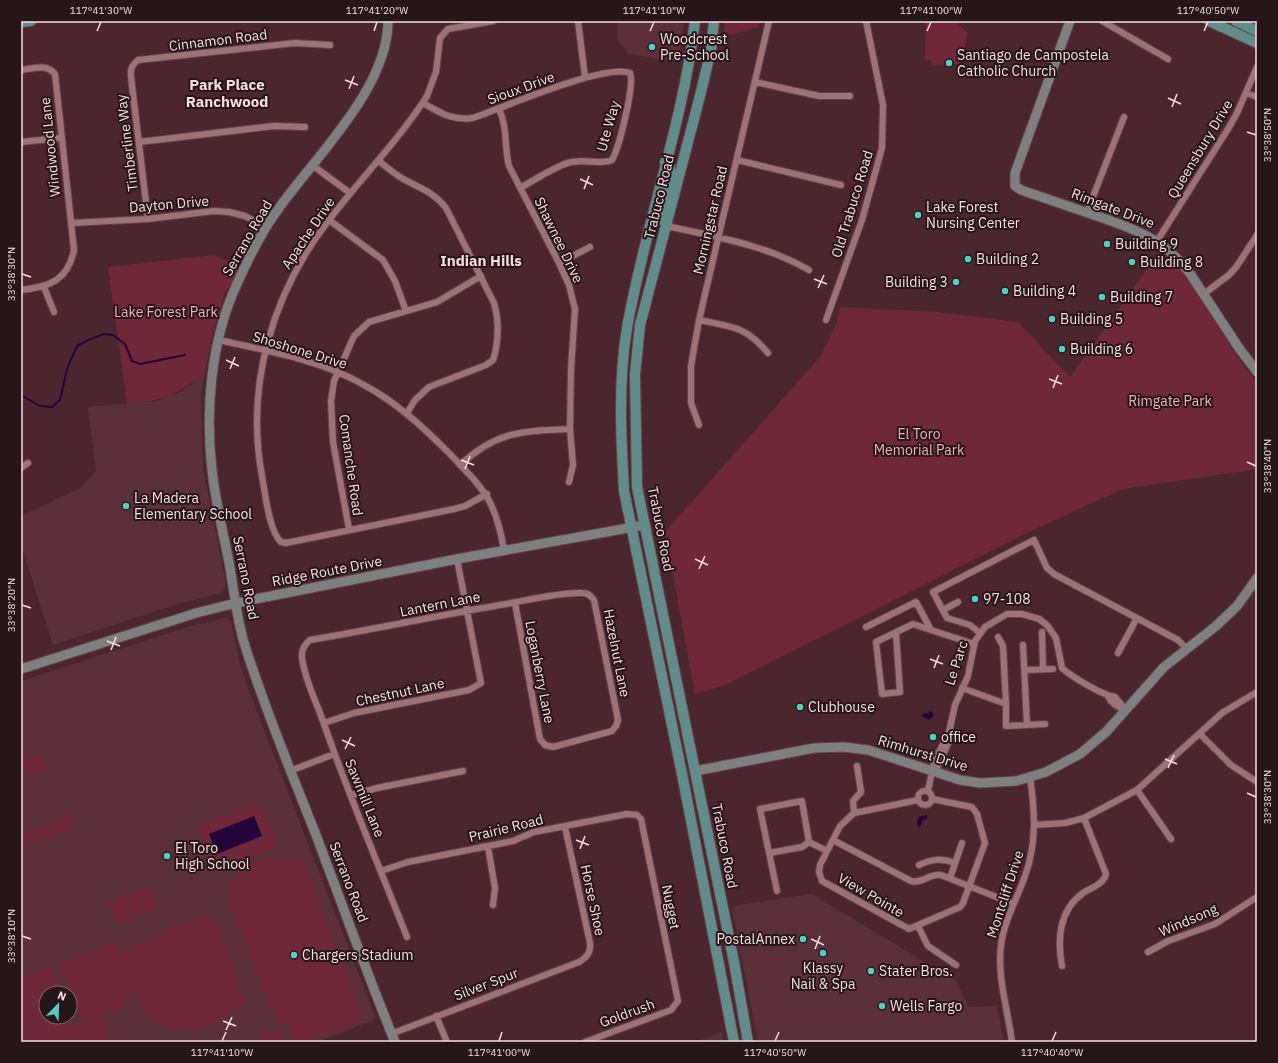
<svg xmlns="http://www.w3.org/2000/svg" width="1278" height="1063" font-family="'IBM Plex Sans',sans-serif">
  <rect width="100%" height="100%" fill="#4c262e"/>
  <path fill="#5c303a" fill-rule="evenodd" d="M617,21h48l19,3 -6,38 -49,-8 -11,-13z
    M205,373l-4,18 2,77 23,117 -4,8 -41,10 -128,42 -32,-101v-28l59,-28 16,-17 -8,-64 68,-6 26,-10z
    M226,618l5,3 8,39 10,31 127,328 -59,23h-296v-361l173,-56zM46,993h24v24h-24z
    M812,894l144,87 13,26 28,-1 7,36h-246l-26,-134 6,-3z
    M722,1032l2,10h-28z"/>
  <path fill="#6e283a" d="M725,21h35l-1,6 -36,10z
    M926,21h29l13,12 -7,31 -30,1v-5h-6z
    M1160,251l24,22 60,94 13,15v87l-134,20 -92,42 -306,154 -30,9 -30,-162 155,-175 18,-37 2,-13 98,5 80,10 52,55z
    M214,255l23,10 3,13 -14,12 -13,42 -8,41c-30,23 -40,27 -78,31l-19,-137z
    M31,754c12,0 19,11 13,22l-10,-1 -6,-4 -7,2c0,-10 -1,-16 10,-19z
    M255,802h4l3,7 2,-1 2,4 12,35 -64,24 -14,-29 4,-3 -6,-13 11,-6 1,2 3,-1 -1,-3 10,-3 1,2 8,-3v-3l9,-3 1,1 1,-2z
    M69,812l6,15 -54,21v-13l41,-16 -2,-4z
    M301,856l61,160c-14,14 -50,26 -70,26l-3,-13 -12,-8 -8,-14 -40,-104c-2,-24 18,-43 42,-45 12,-1 18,3 30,-2z
    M149,885l10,23 -12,5 -10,-23z
    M136,890l9,24 -13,5 -9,-24z
    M122,896l9,23 -14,6 -9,-24z
    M207,914l8,3 30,85c-18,24 -68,37 -93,17 -9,-8 -12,-19 -17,-29l-11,17 -40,15 -1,-2 -3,1 -21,-55 1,-3 56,-21 4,10 37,-14 3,-7z
    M50,966l10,27h-14v24h23l4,10 25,-9 8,4 7,20h-92v-65z
    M273,1028l11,7 -1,7h-22l-4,-7z"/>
  <path fill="#240439" d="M931,711l3,5 -5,4 -7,-4 2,-3 3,1z
    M927,815v4l-4,1 -3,7 -3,-2 1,-8z
    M254,816l8,20 -45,18 -8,-20z"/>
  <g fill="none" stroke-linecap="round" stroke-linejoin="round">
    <path stroke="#240439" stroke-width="2" d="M21,395l19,11 12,1 8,-7 7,-31 10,-23 11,-6 16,-6 9,1 12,9 7,17 8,3 45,-9"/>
    <defs>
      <path id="street" d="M578,21l7,56
        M1102,21l66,38
        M21,70c12,-1 25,-7 34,4l19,176c-6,30 -24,37 -53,40
        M755,82l64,14h31
        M1246,93l11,4
        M423,103c17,10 30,18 50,15 29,-10 132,-55 157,-45 5,12 -11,75 -18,87 -10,5 -28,-1 -41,2 -16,4 -36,18 -51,26
        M499,109c9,19 5,38 10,57l50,97 10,22 6,24 -4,60 -1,60 3,36 -4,17
        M21,142l40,-4
        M139,142l135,-16 31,1
        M378,160c7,6 14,12 22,17 18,11 32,13 46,31l48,95c5,16 5,40 -1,57l-7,5 -57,22 -14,13 -8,13
        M737,160l104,25
        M312,165l38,28
        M1087,212l37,-95
        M148,219l-17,-142c-1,-8 1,-12 7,-17l157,-17 35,2
        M329,220l54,40 12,21 11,30
        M71,223l77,-4 66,-8 15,1 16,4 21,11
        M667,226c49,11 99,19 142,44
        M1157,241l71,-112 9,-16 20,-46
        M559,263l31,-16
        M44,287l10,25
        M1205,293l24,-18 8,-9 20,-31
        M699,320c34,7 46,6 69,33
        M826,320l36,-100 20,-72 1,-43 -17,-84
        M219,340c48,11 102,20 145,45 32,17 59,42 85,68 35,37 46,45 55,97
        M699,425l-8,-22v-37l8,-46 70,-299
        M460,465c37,-34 62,-34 110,-36
        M21,468l7,-5
        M487,494l-22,12 -11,3 -168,34 -5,-1c-12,-11 -16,-50 -19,-66 -17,-92 11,-184 67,-256 32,-42 70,-80 98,-124l9,-24 4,-34 8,-9 45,-8
        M349,529l-16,-87 -2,-41 3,-20 20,-45 15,-14 68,-20 44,-26
        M943,610l15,-8
        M866,627l50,-25 15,28 -18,-6 -37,18 6,52 18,-2 -4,-59
        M931,630l43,14
        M1042,632l1,37
        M980,633l-10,-8 -23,-7 -14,-26 101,-52 13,28 7,6 124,66 8,8
        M998,637l5,9 3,58
        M1023,645l4,80
        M1118,653l19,-35
        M1025,670l28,-1
        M962,688l44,16v22l39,-2
        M1108,696c3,8 9,11 17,13
        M324,723l30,-10 115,-23 12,-7 -24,-124
        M1200,734l31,31 26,17
        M290,771l44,-17
        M933,772l6,-8 11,-25 -1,-7 6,-27 13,-29 7,-35 10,-14 22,-13h15l17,5 8,6 9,13 6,30c10,9 40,27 53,29l10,12
        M1137,790l34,49
        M918 798a7 7 0 1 1 14 0a7 7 0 1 1-14 0Z
        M928,791l6,-29 15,-30
        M352,795l25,-7 86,-17
        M918,800l-64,13 -14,13 -20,39 -1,7 3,9 87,48 51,-22 3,-4 22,-60 -8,-29 -5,-7 -40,-8
        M854,813l-1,-12 8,-9 -4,-26
        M1034,825l31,-2 19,-5 53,-28 85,-77 35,-21
        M833,840l78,41c11,3 19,-8 30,-6l73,29
        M488,847l7,41 -2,17
        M769,853l33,-6 7,-5
        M919,865c13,-6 22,-7 36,-2
        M381,871l27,-9 105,-21 21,-9 93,-18 10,1 4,4 37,182 -7,9 -86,32
        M950,878l12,-35
        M777,891l-17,-82 42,-8 7,41 18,9
        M918,926l10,20 28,19
        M407,937c-28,-71 -58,-141 -83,-213 -7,-21 -19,-43 -22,-66 -1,-8 2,-13 8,-18 66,-11 130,-25 196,-36 23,-4 53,-12 76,-11 6,0 8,2 12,7l24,120 -2,6 -4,5 -59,16 -8,-2 -5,-6 -25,-136
        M1148,952l20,-11 47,-17 42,-27
        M1062,966c-5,-26 -3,-56 21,-73 9,-6 20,-8 23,-19l-22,-56
        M436,1016l11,26
        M391,1034l188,-72c8,-5 12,-9 11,-19l-25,-116
        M1012,1042c-4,-32 -15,-64 -11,-97 3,-24 16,-46 24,-69 12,-32 10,-65 5,-99"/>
      <path id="secondary" d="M388,21c0,67 -72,135 -109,187 -18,24 -31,51 -43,78 -25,56 -31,123 -24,184 3,29 10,58 16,87 6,30 8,63 18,92 20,63 46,125 70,186 26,69 51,139 79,207
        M1070,21l-55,152v13l6,4c23,8 47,16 70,24 41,14 74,24 100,61l48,73 18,24
        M21,669l175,-56 40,-10 221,-44 188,-34
        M695,771l119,-23 30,-1 24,3 92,30 20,3 36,-2 30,-9 34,-18 26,-22 58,-65 52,-41 21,-20 20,-28"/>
      <path id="primary" d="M695,21c-12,104 -50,204 -68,307 -9,54 -6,109 -3,163l58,283 52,268
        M714,21l-3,29 -11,46 -60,229 -5,49 2,113 97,475 14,80
        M1209,21l48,22
        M1236,21l21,10
        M21,22l10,-1
        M665,162l5,5v7l-9,39 2,7 4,6"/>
    </defs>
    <use href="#street" stroke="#64444b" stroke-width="8"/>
    <use href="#secondary" stroke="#64444b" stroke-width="11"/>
    <use href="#primary" stroke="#64444b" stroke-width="12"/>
    <use href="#street" stroke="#9d7178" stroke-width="6"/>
    <use href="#secondary" stroke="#7f7e81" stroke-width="9"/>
    <use href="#primary" stroke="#618c8a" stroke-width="10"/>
  </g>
  <path fill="none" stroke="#f7dde1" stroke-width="1.5" d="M97,31l4,-9M374,31l3,-9M650,31l4,-9M927,31l4,-9M1204,31l4,-9M345,80l13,5M349,89l5,-13M1168,98l13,6M1172,107l5,-13M1247,132l9,3M580,179l13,6M584,189l5,-13M22,274l9,3M814,279l13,5M818,288l6,-13M226,360l13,6M230,369l5,-12M1049,379l13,5M1053,388l5,-13M461,460l13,5M1247,462l9,4M465,469l5,-13M695,559l13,6M699,569l6,-13M22,605l9,3M107,641l13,5M111,650l5,-13M930,659l13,5M934,668l5,-13M342,740l13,6M345,749l6,-12M1165,759l12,5M1168,768l6,-13M1247,793l9,4M576,840l13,5M580,849l5,-13M22,936l9,3M811,939l13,6M815,949l5,-13M223,1021l13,5M226,1030l6,-13M222,1041l4,-9M499,1041l3,-9M775,1041l4,-9M1052,1041l4,-9"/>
  <g fill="#56cec3" stroke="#271619" stroke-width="1.5">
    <circle cx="652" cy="47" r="4"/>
    <circle cx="949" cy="63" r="4"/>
    <circle cx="918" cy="215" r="4"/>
    <circle cx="1107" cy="244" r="4"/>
    <circle cx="968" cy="259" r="4"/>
    <circle cx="1132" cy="262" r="4"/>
    <circle cx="956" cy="282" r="4"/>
    <circle cx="1005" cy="291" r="4"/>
    <circle cx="1102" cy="297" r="4"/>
    <circle cx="1052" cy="319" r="4"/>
    <circle cx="1062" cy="349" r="4"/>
    <circle cx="126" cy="506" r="4"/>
    <circle cx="975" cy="599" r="4"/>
    <circle cx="800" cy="707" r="4"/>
    <circle cx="933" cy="737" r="4"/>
    <circle cx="167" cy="856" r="4"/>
    <circle cx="803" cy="939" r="4"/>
    <circle cx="823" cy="953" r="4"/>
    <circle cx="294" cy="955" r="4"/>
    <circle cx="871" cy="971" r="4"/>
    <circle cx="882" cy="1006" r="4"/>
  </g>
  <g text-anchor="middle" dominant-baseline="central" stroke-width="4" stroke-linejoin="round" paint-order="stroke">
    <g font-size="14" fill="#f7dde1" stroke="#271619" text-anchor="start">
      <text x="660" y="39">Woodcrest<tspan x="660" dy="16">Pre-School</tspan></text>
      <text x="957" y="55">Santiago de Campostela<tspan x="957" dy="16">Catholic Church</tspan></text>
      <text x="926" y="207">Lake Forest<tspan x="926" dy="16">Nursing Center</tspan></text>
      <text x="1115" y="244">Building 9</text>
      <text x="976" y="259">Building 2</text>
      <text x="1140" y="262">Building 8</text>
      <text x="948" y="282" text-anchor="end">Building 3</text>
      <text x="1013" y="291">Building 4</text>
      <text x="1110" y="297">Building 7</text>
      <text x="1060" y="319">Building 5</text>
      <text x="1070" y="349">Building 6</text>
      <text x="134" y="498">La Madera<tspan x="134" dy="16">Elementary School</tspan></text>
      <text x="983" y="599">97-108</text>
      <text x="808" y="707">Clubhouse</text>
      <text x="941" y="737">office</text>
      <text x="175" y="848">El Toro<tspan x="175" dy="16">High School</tspan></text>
      <text x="795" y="939" text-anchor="end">PostalAnnex</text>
      <text x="302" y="955">Chargers Stadium</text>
      <text x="823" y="968" text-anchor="middle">Klassy<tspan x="823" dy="16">Nail &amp; Spa</tspan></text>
      <text x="879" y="971">Stater Bros.</text>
      <text x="890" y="1006">Wells Fargo</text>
    </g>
    <g font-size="14" fill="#f7dde1" stroke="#271619">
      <text transform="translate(218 40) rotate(-7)">Cinnamon Road</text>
      <text transform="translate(521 88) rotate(-20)">Sioux Drive</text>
      <text transform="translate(608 126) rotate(-74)">Ute Way</text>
      <text transform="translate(127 143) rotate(-97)">Timberline Way</text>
      <text transform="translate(50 147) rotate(-96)">Windwood Lane</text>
      <text transform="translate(1200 149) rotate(-59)">Queensbury Drive</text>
      <text transform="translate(659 197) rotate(-76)">Trabuco Road</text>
      <text transform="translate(169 204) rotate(-5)">Dayton Drive</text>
      <text transform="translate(852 204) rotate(-73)">Old Trabuco Road</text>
      <text transform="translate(1113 208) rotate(21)">Rimgate Drive</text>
      <text transform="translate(710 220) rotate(-77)">Morningstar Road</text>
      <text transform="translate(308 233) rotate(-56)">Apache Drive</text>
      <text transform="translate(247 238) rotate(-60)">Serrano Road</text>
      <text transform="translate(559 240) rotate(64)">Shawnee Drive</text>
      <text transform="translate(300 350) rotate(17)">Shoshone Drive</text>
      <text transform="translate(351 465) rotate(82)">Comanche Road</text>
      <text transform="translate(661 529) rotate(79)">Trabuco Road</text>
      <text transform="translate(327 571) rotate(-11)">Ridge Route Drive</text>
      <text transform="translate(246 578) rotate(79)">Serrano Road</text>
      <text transform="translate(440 604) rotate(-11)">Lantern Lane</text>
      <text transform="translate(617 653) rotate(79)">Hazelnut Lane</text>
      <text transform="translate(956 663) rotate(-72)">Le Parc</text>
      <text transform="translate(540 672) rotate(79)">Loganberry Lane</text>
      <text transform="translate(400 692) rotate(-12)">Chestnut Lane</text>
      <text transform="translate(923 753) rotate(17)">Rimhurst Drive</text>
      <text transform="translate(365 798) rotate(68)">Sawmill Lane</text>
      <text transform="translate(506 828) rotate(-14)">Prairie Road</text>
      <text transform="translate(725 846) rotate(79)">Trabuco Road</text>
      <text transform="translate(349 882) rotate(69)">Serrano Road</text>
      <text transform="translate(1005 894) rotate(-72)">Montcliff Drive</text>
      <text transform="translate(871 895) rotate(30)">View Pointe</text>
      <text transform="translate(593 900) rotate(78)">Horse Shoe</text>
      <text transform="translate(671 907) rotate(79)">Nugget</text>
      <text transform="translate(1188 920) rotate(-23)">Windsong</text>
      <text transform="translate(486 984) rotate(-21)">Silver Spur</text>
      <text transform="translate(627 1013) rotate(-20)">Goldrush</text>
    </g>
    <g font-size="14" fill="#f0b0bb" stroke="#271619">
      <text x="166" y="312">Lake Forest Park</text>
      <text x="1170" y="401">Rimgate Park</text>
      <text x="919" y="434">El Toro<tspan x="919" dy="16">Memorial Park</tspan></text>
    </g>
    <g font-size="15" font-weight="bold" fill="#f7dde1" stroke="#271619">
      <text x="227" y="84">Park Place<tspan x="227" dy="17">Ranchwood</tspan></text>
      <text x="481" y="260">Indian Hills</text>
    </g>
  </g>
  <rect width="1278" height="1063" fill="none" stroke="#271619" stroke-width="44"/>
  <g transform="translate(58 1005) rotate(23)"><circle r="19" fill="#271619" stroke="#7a6669"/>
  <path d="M0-3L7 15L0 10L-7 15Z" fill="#56cec3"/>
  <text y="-6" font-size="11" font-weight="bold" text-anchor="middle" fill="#f7dde1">N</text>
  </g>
  <rect x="22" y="22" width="1234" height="1019" fill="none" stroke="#f7dde1" stroke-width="1.5"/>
  <g font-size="10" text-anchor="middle" fill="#f7dde1">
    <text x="101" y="14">117°41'30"W</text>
    <text x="377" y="14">117°41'20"W</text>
    <text x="654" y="14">117°41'10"W</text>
    <text x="931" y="14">117°41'00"W</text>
    <text x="1208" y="14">117°40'50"W</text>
    <text transform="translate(1267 135) rotate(-90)" y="4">33°38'50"N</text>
    <text transform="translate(11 274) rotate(-90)" y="4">33°38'30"N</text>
    <text transform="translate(1267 466) rotate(-90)" y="4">33°38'40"N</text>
    <text transform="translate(11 605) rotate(-90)" y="4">33°38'20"N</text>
    <text transform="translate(1267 797) rotate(-90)" y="4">33°38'30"N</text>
    <text transform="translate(11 936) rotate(-90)" y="4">33°38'10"N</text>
    <text x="222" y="1056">117°41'10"W</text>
    <text x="499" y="1056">117°41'00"W</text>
    <text x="775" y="1056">117°40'50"W</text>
    <text x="1052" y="1056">117°40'40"W</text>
  </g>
</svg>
